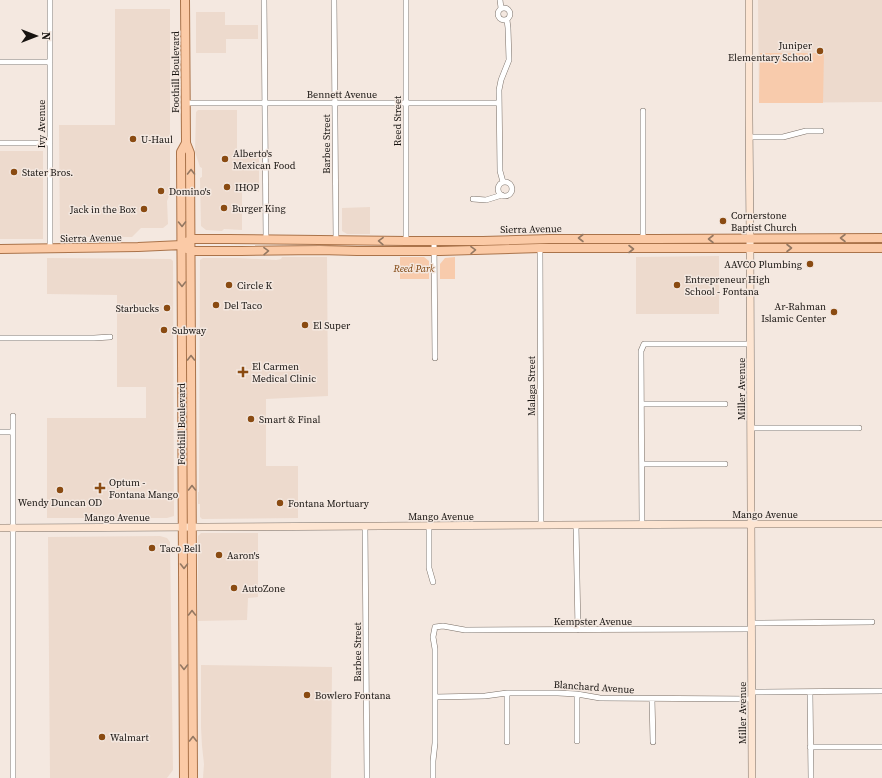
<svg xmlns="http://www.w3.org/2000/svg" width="882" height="778" font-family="'Source Serif 4',serif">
  <rect width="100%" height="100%" fill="#f4e8e0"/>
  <path fill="#eddacd" d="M758,0h124v102l-123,1z
    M115,9h55v185l-3,7 1,23 -5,4h-22l-9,9h-72l-1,-112h56z
    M196,12h29v13h33v14h-32v14h-30z
    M198,110h39v42h22v40h-17v38l-18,-1 -2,2 -16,-1 -5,-4 -1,-48 2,-1v-9l-2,-1 -5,-15 1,-40z
    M0,151h43v88h-43z
    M370,207v27h-23l-5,-3v-23z
    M719,256v58h-83v-57z
    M282,257h45l1,139 -62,3v67h32v52l-96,1 -2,-2v-13h-2v-12h1l1,-232 3,-2h35l38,2 5,-1z
    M47,258l124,1 2,2 1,255 -7,2h-120v-100h99v-31h-29v-92l-70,-1z
    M201,533h57v64l-10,1 -1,22 -49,1v-85z
    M160,536l7,2 3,4 3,228 -6,8h-117l-2,-241z
    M201,665l131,2 -1,111h-128l1,-14 -2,-18 -1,-19z"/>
  <path fill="#f8cbac" d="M760,53h64l-1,50h-64z
    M400,257h24l5,4v18h-29z
    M455,257v22h-15v-15l5,-6z"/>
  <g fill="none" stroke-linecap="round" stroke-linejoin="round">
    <defs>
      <path id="street" d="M50,0v248
        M264,0l2,239
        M334,0l2,241
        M406,0v241
        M500,0l1,8
        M498 14a6 6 0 1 1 12 0a6 6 0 1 1-12 0Z
        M0,62h50
        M185,103h314
        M643,111v128
        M749,137h34l23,-6h15
        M0,143h50
        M503,182l-3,-11 -1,-81 2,-10 8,-20 -1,-32 -1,-8
        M498 189a7 7 0 1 1 14 0a7 7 0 1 1-14 0Z
        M473,199l13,1 16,-5
        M434,241l1,117
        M540,248l1,277
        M0,338h94l16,-1
        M642,404h83
        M13,416v362
        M751,428h108
        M0,432h12
        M642,464h83
        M642,524l-1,-173 3,-7h106
        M576,525l2,105
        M365,526l2,252
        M429,526v42l4,14
        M751,623l121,-1
        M752,692l130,-1
        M810,692l1,86
        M507,693v49
        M577,694v47
        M435,697l50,-1 22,-3h51l19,1 23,4 152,1
        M652,699l1,43
        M810,747h72
        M433,778v-17l2,-18v-94l-2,-12 2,-10 8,-1 22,4 287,-1"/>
      <path id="secondary" d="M749,0v117l1,122 2,539
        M0,528l751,-4h131"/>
      <path id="primary" d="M185,0l1,143 4,10 3,625
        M0,249l138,-2 44,-2 9,-6h37l178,2h77l66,-2h106l227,-1
        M187,249l4,2h50l79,-1 37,1h83l100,-3h342
        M184,778l-3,-626 5,-9"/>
    </defs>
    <use href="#street" stroke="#786e66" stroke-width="6"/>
    <use href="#secondary" stroke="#786e66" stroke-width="8"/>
    <use href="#primary" stroke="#aa734a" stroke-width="10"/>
    <use href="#street" stroke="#fff" stroke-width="5"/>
    <use href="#secondary" stroke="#fde5d2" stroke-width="7"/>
    <use href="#primary" stroke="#fbcaa6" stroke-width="8"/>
  </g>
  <defs><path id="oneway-chevron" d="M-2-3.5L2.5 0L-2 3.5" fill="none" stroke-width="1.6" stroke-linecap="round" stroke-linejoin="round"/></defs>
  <g stroke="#947862">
    <use href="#oneway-chevron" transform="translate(191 172) rotate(-90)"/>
    <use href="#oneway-chevron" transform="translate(182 224) rotate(89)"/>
    <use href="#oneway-chevron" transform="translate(581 238) rotate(180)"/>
    <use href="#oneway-chevron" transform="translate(843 238) rotate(180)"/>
    <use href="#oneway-chevron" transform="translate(711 239) rotate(180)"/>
    <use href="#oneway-chevron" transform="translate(381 241) rotate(-179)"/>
    <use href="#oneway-chevron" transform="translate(789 248)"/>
    <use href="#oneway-chevron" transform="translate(631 249)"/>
    <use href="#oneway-chevron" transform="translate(473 250) rotate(-1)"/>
    <use href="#oneway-chevron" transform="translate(266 251) rotate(-1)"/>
    <use href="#oneway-chevron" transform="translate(182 284) rotate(90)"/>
    <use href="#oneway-chevron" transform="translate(191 358) rotate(-90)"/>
    <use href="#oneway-chevron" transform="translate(192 488) rotate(-90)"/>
    <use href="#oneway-chevron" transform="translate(184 566) rotate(90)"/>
    <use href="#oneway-chevron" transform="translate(192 613) rotate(-90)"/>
    <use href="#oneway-chevron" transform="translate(184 667) rotate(90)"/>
    <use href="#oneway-chevron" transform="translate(193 739) rotate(-90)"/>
  </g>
  <g fill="#8a4b12" stroke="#f4e8e0" stroke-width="1.5">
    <circle cx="820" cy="51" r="4"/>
    <circle cx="133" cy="139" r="4"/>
    <circle cx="225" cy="159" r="4"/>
    <circle cx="14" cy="172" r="4"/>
    <circle cx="227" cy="187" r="4"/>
    <circle cx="161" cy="191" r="4"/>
    <circle cx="224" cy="208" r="4"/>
    <circle cx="144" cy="209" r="4"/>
    <circle cx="723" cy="221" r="4"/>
    <circle cx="810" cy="264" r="4"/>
    <circle cx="229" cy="285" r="4"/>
    <circle cx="677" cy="285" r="4"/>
    <circle cx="216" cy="305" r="4"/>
    <circle cx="167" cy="308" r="4"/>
    <circle cx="834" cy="312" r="4"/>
    <circle cx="305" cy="325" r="4"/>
    <circle cx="164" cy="330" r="4"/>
    <path d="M241 366h4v4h4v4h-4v4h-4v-4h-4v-4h4z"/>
    <circle cx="251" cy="419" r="4"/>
    <path d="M98 482h4v4h4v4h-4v4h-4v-4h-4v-4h4z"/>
    <circle cx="60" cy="490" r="4"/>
    <circle cx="280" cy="503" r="4"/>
    <circle cx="152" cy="548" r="4"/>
    <circle cx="219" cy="555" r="4"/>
    <circle cx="234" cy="588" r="4"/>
    <circle cx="307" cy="695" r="4"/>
    <circle cx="102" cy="737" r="4"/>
  </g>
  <g text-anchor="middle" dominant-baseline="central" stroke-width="3" stroke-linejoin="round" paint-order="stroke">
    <g font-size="10" fill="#171310" stroke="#f4e8e0" text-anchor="start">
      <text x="812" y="45" text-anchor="end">Juniper<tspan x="812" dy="12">Elementary School</tspan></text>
      <text x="141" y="139">U-Haul</text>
      <text x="233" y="153">Alberto's<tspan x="233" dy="12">Mexican Food</tspan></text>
      <text x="22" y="172">Stater Bros.</text>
      <text x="235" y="187">IHOP</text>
      <text x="169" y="191">Domino's</text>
      <text x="232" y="208">Burger King</text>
      <text x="136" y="209" text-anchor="end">Jack in the Box</text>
      <text x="731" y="215">Cornerstone<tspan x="731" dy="12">Baptist Church</tspan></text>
      <text x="802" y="264" text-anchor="end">AAVCO Plumbing</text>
      <text x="685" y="279">Entrepreneur High<tspan x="685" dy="12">School - Fontana</tspan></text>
      <text x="237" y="285">Circle K</text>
      <text x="224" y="305">Del Taco</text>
      <text x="826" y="306" text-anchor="end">Ar-Rahman<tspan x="826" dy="12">Islamic Center</tspan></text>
      <text x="159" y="308" text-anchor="end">Starbucks</text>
      <text x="313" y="325">El Super</text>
      <text x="172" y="330">Subway</text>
      <text x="252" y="366">El Carmen<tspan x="252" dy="12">Medical Clinic</tspan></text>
      <text x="259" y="419">Smart &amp; Final</text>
      <text x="109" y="482">Optum -<tspan x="109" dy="12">Fontana Mango</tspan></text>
      <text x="60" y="502" text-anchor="middle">Wendy Duncan OD</text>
      <text x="288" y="503">Fontana Mortuary</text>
      <text x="160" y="548">Taco Bell</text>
      <text x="227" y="555">Aaron's</text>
      <text x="242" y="588">AutoZone</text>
      <text x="315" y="695">Bowlero Fontana</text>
      <text x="110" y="737">Walmart</text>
    </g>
    <g font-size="10" fill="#171310" stroke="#f4e8e0">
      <text transform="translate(175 72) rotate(-90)">Foothill Boulevard</text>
      <text x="342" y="94">Bennett Avenue</text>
      <text transform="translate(397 121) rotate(-90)">Reed Street</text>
      <text transform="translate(41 124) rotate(-90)">Ivy Avenue</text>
      <text transform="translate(326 144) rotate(-90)">Barbee Street</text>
      <text transform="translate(531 229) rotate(-1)">Sierra Avenue</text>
      <text transform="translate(91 238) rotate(-1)">Sierra Avenue</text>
      <text transform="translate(531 386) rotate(-90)">Malaga Street</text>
      <text transform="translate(741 389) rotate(-90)">Miller Avenue</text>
      <text transform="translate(181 424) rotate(-90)">Foothill Boulevard</text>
      <text x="765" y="514">Mango Avenue</text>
      <text x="441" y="516">Mango Avenue</text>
      <text x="117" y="517">Mango Avenue</text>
      <text x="593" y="621">Kempster Avenue</text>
      <text transform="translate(357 652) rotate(-90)">Barbee Street</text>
      <text transform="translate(594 687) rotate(4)">Blanchard Avenue</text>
      <text transform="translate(742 713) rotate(-90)">Miller Avenue</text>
    </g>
    <g font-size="10" font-style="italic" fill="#80450f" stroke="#f4e8e0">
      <text x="414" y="268">Reed Park</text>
    </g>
  </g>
  <g transform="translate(36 36) rotate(90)" stroke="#f4e8e0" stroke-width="3" paint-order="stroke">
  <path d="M0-3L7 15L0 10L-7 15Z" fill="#171310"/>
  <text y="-6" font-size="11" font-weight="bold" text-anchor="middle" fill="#171310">N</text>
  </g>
</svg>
